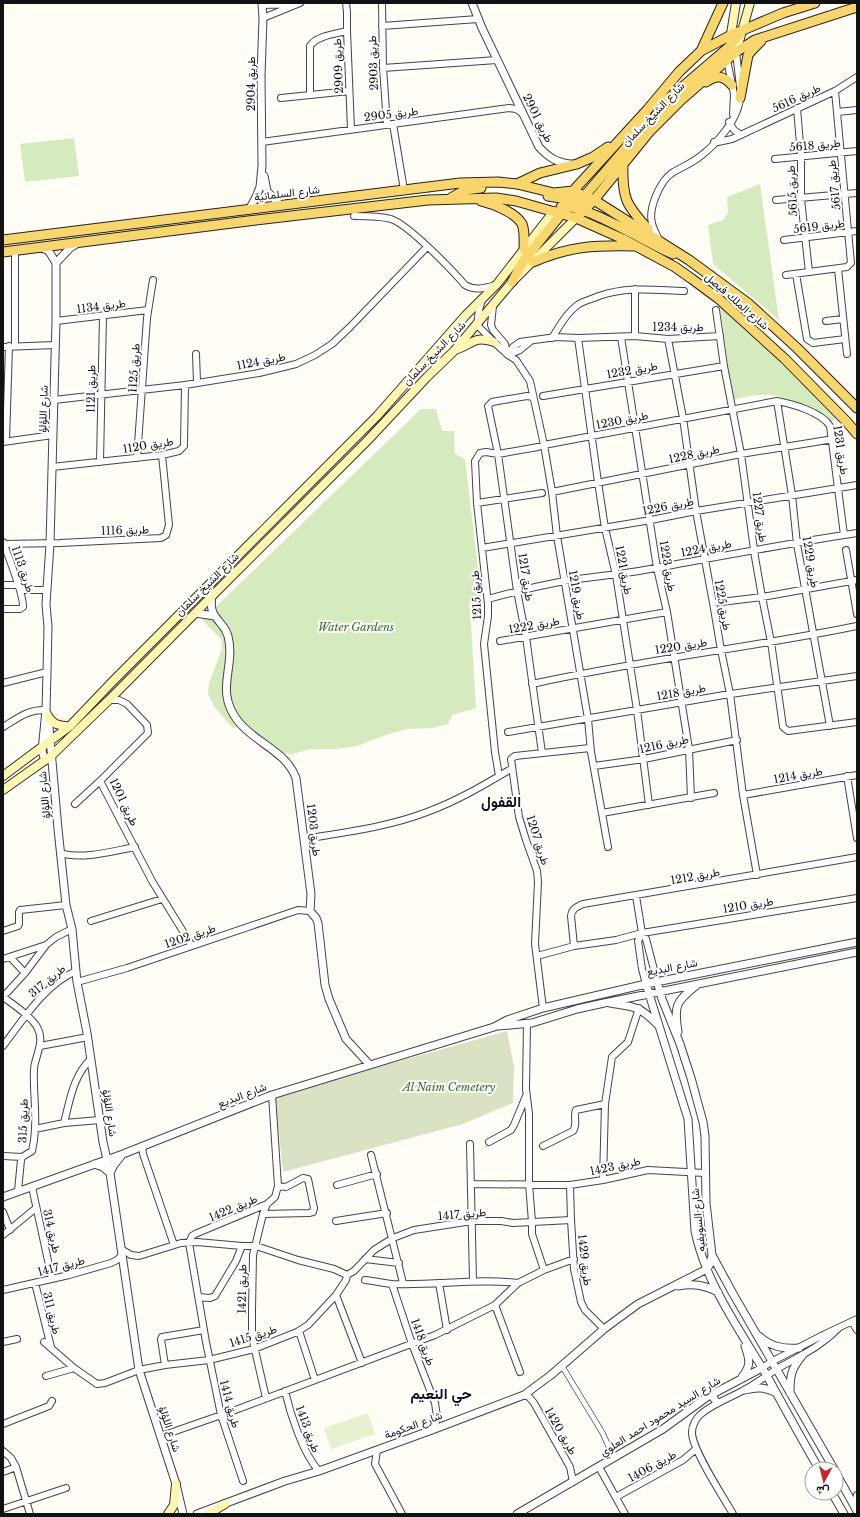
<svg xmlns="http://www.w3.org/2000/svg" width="860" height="1517" font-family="'Libre Baskerville',Vazirmatn,serif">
  <rect width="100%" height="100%" fill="#fffdf5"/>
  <path fill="#d5ebbd" d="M74,138l5,38 -54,6 -5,-38z
    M760,184l19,136 -66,-56 -5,-39 15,-5 5,-7 -1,-16z
    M720,307l102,93 15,17 -7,5c-21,-12 -43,-29 -69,-27 -9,0 -19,3 -28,5z
    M421,409h15l6,22h12l1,23 10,5 17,143 -13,2 2,20 5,84 -24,7 -4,9 -15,4 -26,1 -21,6 -29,11 -20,3h-27l-17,5 -27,-2 -8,-11 -16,-16 -9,3 -17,-19 -8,-14 1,-12 13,-34v-9l-20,-20z"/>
  <path fill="#d9e3c4" d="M507,1031l7,36 -1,36 -50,21 -180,48 -8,-76z"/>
  <path fill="#e6f2cf" d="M368,1413l7,21 -44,15 -7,-21z"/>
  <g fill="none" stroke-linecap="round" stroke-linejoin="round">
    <defs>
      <path id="pedestrian" d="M562,1366l40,66 12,26"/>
      <path id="minor" d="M346,3l1,9v19l4,98
        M382,3l1,65 4,56
        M262,5l28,-1
        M263,18l37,-15
        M382,26l96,-7
        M736,52l4,35
        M727,60l7,34 -1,20
        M383,68l114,-8
        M310,94v-48c6,-10 25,-12 37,-15
        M281,98l68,-7
        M797,108l4,48v43l8,73
        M837,112l20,-2
        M729,122l5,8 7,5
        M393,124l11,66
        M262,142l247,-34 7,1 6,4
        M714,142h4l14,-3 103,-48 22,-14
        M775,159l82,-8
        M776,200l81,-7
        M354,216c13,0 26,0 37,3 18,6 61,51 74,66 10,6 20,3 31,0
        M659,240c-2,-5 -6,-11 -7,-17 -4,-14 8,-42 20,-50 8,-5 18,-9 26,-15 18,-13 42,-40 42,-62
        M784,240l73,-9
        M15,251v95
        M838,269l9,85
        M796,274l11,65 6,4 32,-4
        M786,275l61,-8 4,-4 -16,-172
        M482,300l-3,10 -2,15 17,17 14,13 8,5 14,21 14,64 8,47 5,44 31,183 3,33 17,95
        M493,306l-2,19 2,5 12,14 2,10
        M716,310l8,56 17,88 14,103 7,40 9,45 12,85 5,4 69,-9
        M56,321l92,-11
        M826,321l17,-2
        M635,336v-47
        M621,337l36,231 10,44 22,137 2,49
        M552,338c7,-11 15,-26 27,-34 5,-3 13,-5 20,-8 31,-10 54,-6 85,-5
        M578,338l20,144 7,46 11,47 21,135 12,95
        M668,339l15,79 13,93 17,92 8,47 9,44 13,101 14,80
        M3,347l52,-2
        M196,354l1,28
        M508,355l5,-8 7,-5 36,-5 22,1 57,-2 33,3 52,-3
        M508,355l12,-5 11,-9
        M543,396l181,-30
        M54,400l131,-15 74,-12 37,-9 19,-9 17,-11 18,-17 77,-80
        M534,400l-1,-3 -6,-1 -35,6 -4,4 10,48 19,137 9,46 16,116
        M777,401l15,94 5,49 33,182
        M6,441l3,-95
        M3,442l50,-7
        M137,458l10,-140 6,-38
        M100,462l3,-146
        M52,467l110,-12 17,-4 5,-5 1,-61
        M552,492l189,-38 99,-16
        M477,503l65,-10
        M3,542c5,13 21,54 20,65l-3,2h-17
        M3,544l57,-1 101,-5 5,-3 3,-10 -7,-70
        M482,548l169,-28 45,-9 161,-26
        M846,550l11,64
        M3,585h14
        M20,590h27
        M488,599c25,-7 50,-13 76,-18 25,-4 50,-6 75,-10 73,-13 145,-27 218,-38
        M713,603l49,-6 95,-17
        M500,641l167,-29
        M3,683l44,-11
        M532,684c108,-24 217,-36 325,-58
        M3,727c15,-9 25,-18 43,-17
        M508,732l216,-37 133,-19
        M594,766l50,-7 93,-19
        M499,776l-4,-24 -11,-108 4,-28v-12l-11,-101 -2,-42 5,-8 6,-1 12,2 40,-7 6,-2 233,-44c16,3 44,11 53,25l14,109
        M847,776l10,62
        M100,781l52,100 40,65
        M743,795l114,-20
        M75,804l25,-23 48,-48 -1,-8 -20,-21 -8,-4h-10
        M602,813l112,-20
        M305,839c41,-7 83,-12 122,-27 30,-11 57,-27 84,-43
        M60,853c22,7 53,-2 75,-6
        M636,896l6,37 4,6 11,42
        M91,921l71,-22
        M3,931l15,-5 1,-2v-12l1,-2 46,-5
        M642,933l-4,8 4,28 4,15
        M574,946l-3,-30c1,-7 5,-9 12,-12l274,-47
        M537,956l37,-10 42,-6 26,-7 215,-35
        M10,957l15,16
        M3,959l43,-14
        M77,982l50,-14 171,-58 12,1
        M543,1008l-8,-64 3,-62 -1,-11 -11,-31 -7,-23 -8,-58 4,-3 75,-8
        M527,1023l-1,66 3,25v70l3,38v12l12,36
        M3,1046c20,-26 41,-61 73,-75
        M40,1046l48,-9
        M64,1123l36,-3
        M35,1129l29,-6c6,-23 9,-47 27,-64
        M489,1142l22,-12 3,-5 12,-29
        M470,1144l3,137
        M142,1146l1,8 31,91
        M543,1146l30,-15c5,-7 0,-14 3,-21l29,-6
        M371,1155l32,128
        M3,1156l19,1
        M603,1180l2,-76 7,-47 16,-15 11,-34
        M471,1184l99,1 33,-5 45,-10 57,3
        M337,1185l40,-11
        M570,1185l1,35 3,49 7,33 4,8 19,19
        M32,1187l20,92
        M18,1191l3,-31 1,-3 10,-6c5,-21 3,-43 2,-64 0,-8 -1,-17 1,-24 3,-12 9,-24 2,-36 -5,-10 -24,-23 -34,-30l22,-24 21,-28 10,-8 16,-8
        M3,1212l7,18
        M263,1214l46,-1 4,-1 1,-4 -6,-29 -5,-1 -17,9 -8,-1
        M336,1221l51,-8
        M3,1235l33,-27
        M121,1249l10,6 8,1 42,-13 16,-1 45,4h14l42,14 36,9 13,6
        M365,1259l34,4
        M347,1275l7,-4 20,-21 19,-12 21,-8 58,-9h29l12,2 58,-3
        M365,1280c9,1 18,3 27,4 42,2 84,-6 126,-1
        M35,1283l16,64
        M439,1283l8,47
        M392,1284l20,60 23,59 2,14 -1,5 -4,8
        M3,1290l66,-15 42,-12 6,-3 5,-5
        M336,1295l26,68
        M199,1297l11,1 5,-2 21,-35 6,-15
        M495,1305l25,67
        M852,1322l5,8
        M299,1331l16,49
        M3,1342l14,-3
        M44,1342l30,26 23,16 8,-1 34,-13 26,-5 44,-5 45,-11 43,-17 11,-7 28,-30 10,-15 1,-5
        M165,1365l-4,-26 1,-2 42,-7
        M762,1368l9,-6 52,-27 34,-16
        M46,1376l28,-8
        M285,1391c5,22 18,63 34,80
        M524,1395l5,2 5,6 36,64 3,15
        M266,1398l-14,-61v-26l1,-56 10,-41 4,-10
        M3,1424l46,-18 3,-5
        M161,1436l69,-24 205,-77 60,-30 23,-22 26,-13 30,-11
        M377,1450l-2,14 27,50
        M3,1451l8,7 5,9 14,47
        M599,1467l26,47
        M3,1472l13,-5
        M243,1481l-22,-66 -15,-73 -17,-99 3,-7 3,-2 72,-30 8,-7 3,-11 -6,-91
        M616,1497l67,-37 13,-11
        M854,1505l3,-10
        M3,1509l63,-21
        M733,1514c-9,-16 -42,-66 -41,-82 0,-6 4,-14 9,-18 13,-11 29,-16 43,-24 11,-6 21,-13 31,-20 24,-14 43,-21 64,-42"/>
      <path id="tertiary" d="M472,3l10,25 57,119c9,10 18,16 32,17
        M264,176l3,15 14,15
        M249,210l7,-13 4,-10 2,-21 -1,-90 2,-58 -1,-15
        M40,247l7,3 3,3 6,10v58l-6,223 -4,60 2,23 -1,45 -1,38 -4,41 3,10
        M56,263l14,-15 8,-5
        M212,596c-1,6 -1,15 3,20 5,8 10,10 13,20 8,32 -14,54 10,85 17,22 48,30 58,57l15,116 -1,17 6,7 2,5 7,62 4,14 17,40 23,25
        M195,613l20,3
        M46,710l2,6 10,113 8,76 6,24 5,53 10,51 16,109 7,31 29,197 37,114 7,30
        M657,981l5,18 18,45 11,34 12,44 2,14 1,67 6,52 20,37 102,177
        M646,984l42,135 7,112c11,53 45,99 72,145 17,31 34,62 52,93
        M610,1003c26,4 29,3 47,21
        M498,1026l34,-3 45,-14 27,-6 253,-51
        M678,1032c-4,-26 -3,-30 19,-47
        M94,1164l9,3 7,6 4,-8 7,-9
        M3,1197l120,-43 149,-59 222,-68 13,-7 36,-12 103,-24 211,-42
        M678,1286c15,-3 26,-1 40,6
        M759,1336c12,11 24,13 40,12
        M742,1377c9,-11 8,-17 3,-31
        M745,1390c12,-3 19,-3 30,2
        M790,1393c0,-17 1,-24 12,-37
        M711,1394l6,9
        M836,1473l21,38
        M832,1493l12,21
        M197,1514l88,-33 34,-10 113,-41 92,-35 27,-20 53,-46 34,-25 69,-35 3,-5 2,-9
        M517,1514l146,-85 44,-32 55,-29"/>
      <path id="secondary" d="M730,40l6,-37
        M736,52l14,-49
        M458,349c17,-7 16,-13 36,-7
        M48,716c5,9 12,10 22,10
        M3,776l67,-50 43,-45 264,-265 89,-101 31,-31 57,-73
        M3,790l48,-34 58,-56 103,-104 155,-155 60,-64 27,-26 58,-69 64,-64
        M168,1514l6,-9 2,-21
        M208,1514l17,-10"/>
      <path id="primary" d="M701,51l22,-48
        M706,82c10,-7 17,-7 26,3
        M740,98l8,-43 4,-5 9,-9
        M652,126l6,-14 8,-11 63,-54 12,-15
        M623,165c-1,33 3,40 25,64
        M517,184l23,-11 37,-9 16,-7 15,-10
        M548,196l32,5 12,-1
        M451,198l14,-8 16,-2
        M581,200l50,-58 8,-12 7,-15
        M481,201c12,3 34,11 41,23 3,7 2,17 2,25
        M561,207c21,-5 88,37 112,47
        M576,218l18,-18 56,-69 32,-32 54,-47 19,-12 102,-33
        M3,240l457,-57 38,-1 19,2 37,9 19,-2 21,9 95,60 60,44 48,44 60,60
        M3,252l245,-31 180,-21 68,-2 20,3 60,17 47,21 52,28 17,12 27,20 66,60 61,62 11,13
        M533,262c36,-16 63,-17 102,-16
        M512,282l10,-19 40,-50 11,-22 75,-82 31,-37 22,-21 30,-16 52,-22 32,-10"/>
    </defs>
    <use href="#pedestrian" stroke="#444" stroke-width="6"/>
    <use href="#minor" stroke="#444" stroke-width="8"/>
    <use href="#tertiary" stroke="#444" stroke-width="9"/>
    <use href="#secondary" stroke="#333" stroke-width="10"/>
    <use href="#primary" stroke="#222" stroke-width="11"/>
    <use href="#pedestrian" stroke="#fff" stroke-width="4.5"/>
    <use href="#minor" stroke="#fff" stroke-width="6"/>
    <use href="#tertiary" stroke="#fff" stroke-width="7"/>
    <use href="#secondary" stroke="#fff6b0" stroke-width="8"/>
    <use href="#primary" stroke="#f9d66b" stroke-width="9"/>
  </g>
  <g text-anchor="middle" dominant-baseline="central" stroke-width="4" stroke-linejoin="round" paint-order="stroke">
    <g font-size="11" fill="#111" stroke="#fff">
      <text transform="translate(373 63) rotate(-92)">طريق 2903</text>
      <text transform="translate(338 66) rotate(-92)">طريق 2909</text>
      <text transform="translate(251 84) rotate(-90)">طريق 2904</text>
      <text transform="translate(796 98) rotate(-25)">طريق 5616</text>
      <text transform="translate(391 114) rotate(-7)">طريق 2905</text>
      <text transform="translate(653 114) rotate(-46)">شارع الشيخ سلمان</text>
      <text transform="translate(538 118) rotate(63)">طريق 2901</text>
      <text transform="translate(815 145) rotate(-5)">طريق 5618</text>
      <text transform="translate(834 185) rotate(-96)">طريق 5617</text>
      <text transform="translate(792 191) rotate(-93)">طريق 5615</text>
      <text transform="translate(287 193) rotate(-7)">شارع السلمانية</text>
      <text transform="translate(819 226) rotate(-7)">طريق 5619</text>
      <text transform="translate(737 301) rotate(41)">شارع الملك فيصل</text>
      <text transform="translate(101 306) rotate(-7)">طريق 1134</text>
      <text x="678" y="327">طريق 1234</text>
      <text transform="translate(434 353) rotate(-46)">شارع الشيخ سلمان</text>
      <text transform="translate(261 361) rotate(-11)">طريق 1124</text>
      <text transform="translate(134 368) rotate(-86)">طريق 1125</text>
      <text transform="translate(632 370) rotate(-10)">طريق 1232</text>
      <text transform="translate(91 389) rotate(-89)">طريق 1121</text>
      <text transform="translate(43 409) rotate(-88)">شارع اللؤلؤ</text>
      <text transform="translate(622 420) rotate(-11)">طريق 1230</text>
      <text transform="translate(148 445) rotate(-9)">طريق 1120</text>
      <text transform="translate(841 450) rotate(81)">طريق 1231</text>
      <text transform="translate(694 454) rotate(-12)">طريق 1228</text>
      <text transform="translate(668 506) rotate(-11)">طريق 1226</text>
      <text transform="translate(760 517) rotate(82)">طريق 1227</text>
      <text transform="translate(125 530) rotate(-2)">طريق 1116</text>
      <text transform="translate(706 548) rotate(-11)">طريق 1224</text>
      <text transform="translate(811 562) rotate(80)">طريق 1229</text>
      <text transform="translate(668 566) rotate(80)">طريق 1223</text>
      <text transform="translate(23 569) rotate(71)">طريق 1113</text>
      <text transform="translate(624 570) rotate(79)">طريق 1221</text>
      <text transform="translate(526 577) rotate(81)">طريق 1217</text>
      <text transform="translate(207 584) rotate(-45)">شارع الشيخ سلمان</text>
      <text transform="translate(476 595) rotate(-93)">طريق 1215</text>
      <text transform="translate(577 595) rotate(80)">طريق 1219</text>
      <text transform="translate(723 605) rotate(80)">طريق 1225</text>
      <text transform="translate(534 625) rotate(-10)">طريق 1222</text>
      <text transform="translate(681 646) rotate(-9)">طريق 1220</text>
      <text transform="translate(681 692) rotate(-10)">طريق 1218</text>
      <text transform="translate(664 744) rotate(-12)">طريق 1216</text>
      <text transform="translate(798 775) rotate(-10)">طريق 1214</text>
      <text transform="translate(44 795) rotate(-95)">شارع اللؤلؤ</text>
      <text transform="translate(124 802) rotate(64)">طريق 1201</text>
      <text transform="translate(314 830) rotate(83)">طريق 1203</text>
      <text transform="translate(538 840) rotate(72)">طريق 1207</text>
      <text transform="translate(695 876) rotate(-10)">طريق 1212</text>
      <text transform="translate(748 905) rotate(-9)">طريق 1210</text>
      <text transform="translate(190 936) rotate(-19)">طريق 1202</text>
      <text transform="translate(672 967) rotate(-11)">شارع البديع</text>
      <text transform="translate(47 981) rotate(-40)">طريق 317</text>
      <text transform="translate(242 1095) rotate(-21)">شارع البديع</text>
      <text transform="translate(110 1113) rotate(82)">شارع اللؤلؤ</text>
      <text transform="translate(23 1121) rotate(-88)">طريق 315</text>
      <text transform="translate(615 1166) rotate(-12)">طريق 1423</text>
      <text transform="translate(233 1208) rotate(-23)">طريق 1422</text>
      <text transform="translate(462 1214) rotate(-5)">طريق 1417</text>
      <text transform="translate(698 1220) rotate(-96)">شارع السويفيه</text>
      <text transform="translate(52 1231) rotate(77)">طريق 314</text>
      <text transform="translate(585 1260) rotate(83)">طريق 1429</text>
      <text transform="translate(61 1266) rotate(-15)">طريق 1417</text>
      <text transform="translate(242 1289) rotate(-89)">طريق 1421</text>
      <text transform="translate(52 1313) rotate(76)">طريق 311</text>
      <text transform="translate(253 1336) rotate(-18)">طريق 1415</text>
      <text transform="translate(423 1342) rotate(70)">طريق 1418</text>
      <text transform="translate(230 1404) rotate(75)">طريق 1414</text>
      <text transform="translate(660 1416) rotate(-32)">شارع السيد محمود احمد العلوي</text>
      <text transform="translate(413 1425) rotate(-20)">شارع الحكومة</text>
      <text transform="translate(170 1429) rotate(72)">شارع اللؤلؤ</text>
      <text transform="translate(308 1429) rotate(69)">طريق 1413</text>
      <text transform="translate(561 1431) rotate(60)">طريق 1420</text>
      <text transform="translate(652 1466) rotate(-29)">طريق 1406</text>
    </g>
    <g font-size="11" font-style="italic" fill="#2f6b1f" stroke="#fff">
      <text x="356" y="627">Water Gardens</text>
      <text x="449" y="1087">Al Naim Cemetery</text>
    </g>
    <g font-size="15" font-weight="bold" fill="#111" stroke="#fff">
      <text x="501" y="801">القفول</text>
      <text x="441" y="1393">حي النعيم</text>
    </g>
  </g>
  <rect width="860" height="1517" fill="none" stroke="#111111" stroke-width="8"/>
  <g transform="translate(824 1481) rotate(187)"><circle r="19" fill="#ffffff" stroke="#a0a0a0"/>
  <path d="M0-3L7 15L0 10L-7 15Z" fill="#c4262e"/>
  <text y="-6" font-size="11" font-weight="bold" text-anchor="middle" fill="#111111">ش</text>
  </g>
</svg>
